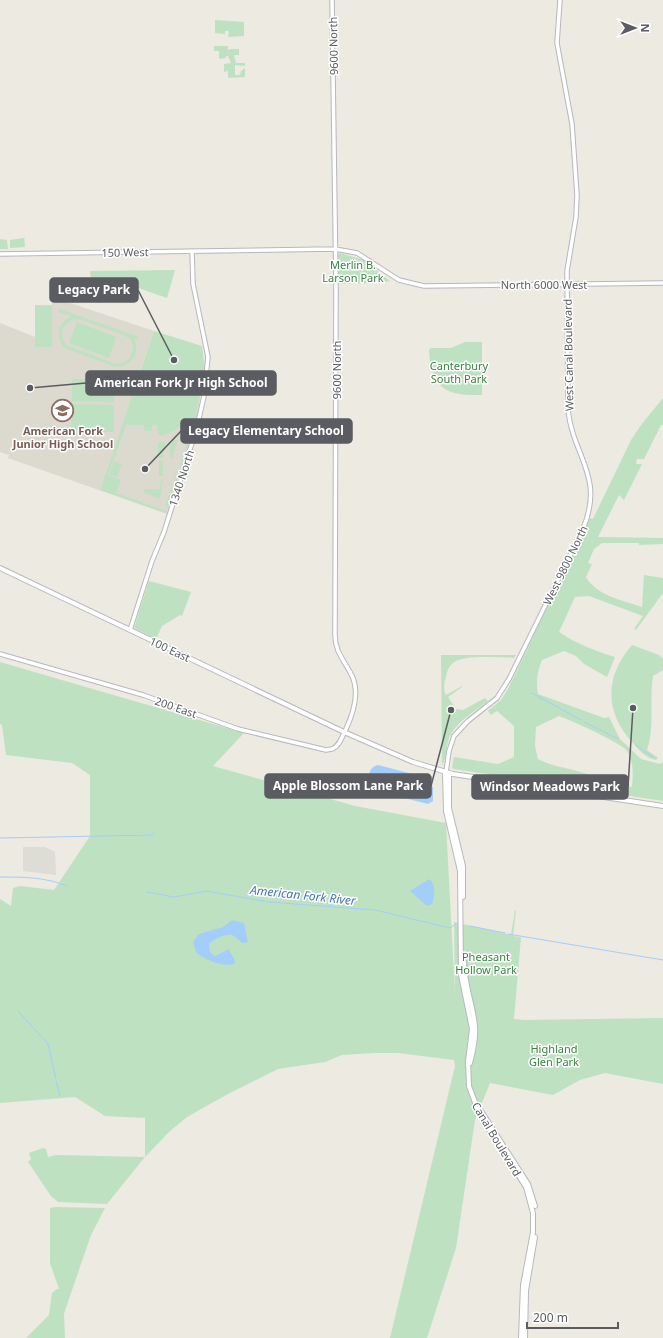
<svg xmlns="http://www.w3.org/2000/svg" width="663" height="1338" font-family="'Noto Sans',sans-serif">
  <rect width="100%" height="100%" fill="#eceae1"/>
  <path fill="#dddcd5" d="M23,847h22l10,5 1,23 -33,-4z"/>
  <path fill="#dcd9cf" d="M52,297l102,34 -13,38 61,18 -6,36 -29,91 -159,-56 1,-3 -9,-3v-129l35,14v-32h17z"/>
  <path fill="#bee2c1" fill-rule="evenodd" d="M215,20l29,2v14l-16,1 1,-6h-4v3l-10,-1z
    M214,46h14v5l2,-2h9v6h-5l2,8h9v3l-10,-1v10h5l1,-4 4,-3v9l-17,1v-7l-4,1v-8l7,-1 -3,-7h-2v2l-7,1v-8h-5z
    M24,235l1,12 -15,1v-8l14,-2z
    M0,239l7,1 1,9h-8z
    M340,253l24,7 26,21 -5,1 -6,-4 -6,5 -33,1 -2,-2v-27z
    M175,270l-8,28 -55,-19 -5,13 -15,-5 -2,-16z
    M35,305l17,1v41h-17z
    M60,309l79,28 -2,3 -3,-1c7,14 -3,29 -19,28l-50,-19c-11,-11 -7,-25 6,-32l-12,-4zM75,319l7,1 42,15 6,4 3,7 -3,12 -7,5 -7,1 -48,-18c-10,-10 -7,-23 7,-27z
    M77,322l39,15 -7,21 -40,-15z
    M154,331l48,15 3,23 -10,50 2,-4 -5,20 -1,1 3,-13 -1,4 -9,1 -5,-1 -2,2 -15,7 -4,-3 -1,-8h-5v6h-8v-6h-16l-1,-2 -19,52 13,5 -5,13 50,18v2l-66,-23 3,-2h-2z
    M465,342h17v53c-36,1 -51,-6 -53,-45l2,-2h20z
    M72,379h42v23l-42,-1z
    M663,398v27h-2l-17,34h-7l-1,5h6l-18,36 -5,-5 -21,42 65,1v6l-24,1v-2h-37l-8,6 -6,14 4,1 -6,13c11,19 36,23 56,30l2,-32 19,3v15l-27,37 -2,-1 9,-13 -54,-20 -14,1 -16,35c18,12 36,19 56,25l-8,20 -23,-13 -8,-8 -12,-5 -22,9c-5,12 -6,21 -4,34l66,24 5,-1 11,22 21,20 19,5 3,-2v39l-209,-32 -2,-2 2,-10 44,7 16,-7v-31l-17,-15 -6,4 -3,-4 13,-11 7,-11 82,-171 3,1 38,-79 10,-15zM559,716c11,4 63,27 68,35 7,10 6,25 5,36 -19,-2 -36,-11 -55,-16 -14,-4 -26,-5 -39,-12l-3,-13 1,-19z
    M72,404l42,1v27h-43z
    M174,440h4l-6,18h-2v-12z
    M185,440l4,2 -9,29 -3,1 -2,-1 4,-1 8,-27z
    M158,442h7l-2,16h-5z
    M114,461l8,3 -5,13 -8,-3z
    M159,461h4v15h-4z
    M174,476l4,2 -10,29 -3,-2 11,-26z
    M163,479l-3,20 -16,-6v-4h16l1,-9z
    M149,581l42,11 -9,24 -2,-1 -18,11 -6,13 -22,-11z
    M632,645l27,10 4,4v11l-10,6c-4,25 2,50 -6,74l11,8 -2,2c-12,-3 -16,-9 -24,-18 -28,-31 -27,-66 0,-97z
    M441,655h75l-2,3c-14,0 -50,-4 -61,5 -5,4 -6,9 -7,14 -2,6 -3,13 0,18l16,-9v1l-14,10 8,12 7,1 22,-12 3,3c-14,11 -32,21 -39,37 -3,8 -2,21 -7,27z
    M0,662l244,71 -31,33 142,40 91,17 9,171 -1,-72 57,13 4,-25 1,1 -3,25 8,1 -7,82 10,1 139,-2v66l-58,-11 -25,7 -27,15 -63,-12 -15,37 -19,128 -29,90h-37l65,-272 -1,-6 -56,-7h-24l-32,2 -17,7 -47,7 -50,25 -41,23 -18,15 -24,25 -38,47 -49,-2 -7,-6 -23,-34 3,-3 -2,-6 14,-5 3,1 2,8 8,-2 89,2v-39l-40,-2 -30,-19 -75,6v-204l11,7 2,-18 7,-2 34,4 36,-54v-61l-18,-12 -66,-8 -4,-30 -2,-1z
    M55,1207l50,1 -14,27 -21,61 -6,18 1,24h-39l23,-23 3,-22 5,-4h2l-9,-26v-55z"/>
  <path fill="#a3cefa" d="M378,765l46,12 1,4 8,6v14l-5,3 -55,-14c-7,-7 -6,-23 5,-25z
    M429,879c7,5 6,18 3,25l-5,2 -17,-15z
    M232,920l12,3 4,19 -6,1c-3,-2 -5,-5 -8,-7 -6,-4 -19,3 -25,8 0,5 1,10 6,12l14,-7 6,12 -1,3c-11,3 -30,-4 -38,-12l-3,-10 6,-8 24,-7z"/>
  <g fill="none" stroke-linecap="round" stroke-linejoin="round">
    <path stroke="#a3cefa" stroke-width="1" d="M532,693l49,27
      M584,722l34,17
      M636,745l18,13
      M0,838l152,-3 2,-2
      M0,877c23,0 46,0 67,9
      M147,892l27,5 33,-6 61,11 107,8 75,18 6,-4
      M470,926l35,7
      M508,934l155,26
      M18,1011l30,33 8,35
      M56,1081l4,15"/>
    <defs>
      <path id="tertiary" d="M0,254l335,-5 22,4 42,27 25,6 239,-3
        M130,630l22,-69 12,-29 33,-105 7,-31 4,-39 -15,-73 -1,-33
        M0,654l143,41 95,34 88,21 6,-1c8,-3 10,-13 14,-20 8,-17 15,-39 4,-57 -7,-13 -15,-21 -15,-37l1,-348 -4,-287
        M446,772l3,-21 5,-15 14,-15 29,-23 12,-19 74,-150c22,-53 -10,-72 -15,-119l-1,-139 9,-54 1,-22 -5,-71 -15,-81 3,-43"/>
      <path id="secondary" d="M0,568l344,164 69,30 40,12 210,32
        M445,772l1,39 14,60 1,104 11,54 -4,32 1,25 11,30 46,71 7,26v19l-10,53 -2,53
        M449,773v35l14,58v31
        M464,962c0,22 9,42 11,64 1,13 -2,25 -5,37
        M479,1108l49,76 7,22
        M525,1338l1,-47 9,-54"/>
    </defs>
    <use href="#tertiary" stroke="#b7b8bd" stroke-width="5.5"/>
    <use href="#secondary" stroke="#b7b9bf" stroke-width="6"/>
    <use href="#tertiary" stroke="#fff" stroke-width="3.5"/>
    <use href="#secondary" stroke="#fff" stroke-width="4"/>
  </g>
  <defs>
    <symbol id="school-ring" viewBox="-11 -11 22 22"><circle r="9.5" fill="#fff" stroke="#8d6e63" stroke-width="1.5"/><path d="M0-5L7-2L0 1L-7-2ZM-4 1L0 2.5L4 1V4Q0 6-4 4Z" fill="#8d6e63"/></symbol>
  </defs>
  <g fill-rule="evenodd">
    <use href="#school-ring" x="50" y="398" width="25" height="25"/>
  </g>
  <g text-anchor="middle" dominant-baseline="central" stroke-width="3" stroke-linejoin="round" paint-order="stroke">
    <g font-size="11" fill="#5a5c61" stroke="#fff">
      <text transform="translate(333 46) rotate(-91)">9600 North</text>
      <text transform="translate(125 252) rotate(-1)">150 West</text>
      <text x="544" y="284">North 6000 West</text>
      <text transform="translate(568 355) rotate(-91)">West Canal Boulevard</text>
      <text transform="translate(336 370) rotate(-90)">9600 North</text>
      <text transform="translate(181 478) rotate(-72)">1340 North</text>
      <text transform="translate(565 565) rotate(-64)">West 9800 North</text>
      <text transform="translate(170 649) rotate(25)">100 East</text>
      <text transform="translate(176 707) rotate(19)">200 East</text>
      <text transform="translate(497 1139) rotate(59)">Canal Boulevard</text>
    </g>
    <g font-size="11" fill="#398141" stroke="#fff">
      <text x="353" y="264">Merlin B.<tspan x="353" dy="13">Larson Park</tspan></text>
      <text x="459" y="365">Canterbury<tspan x="459" dy="13">South Park</tspan></text>
      <text x="486" y="956">Pheasant<tspan x="486" dy="13">Hollow Park</tspan></text>
      <text x="554" y="1048">Highland<tspan x="554" dy="13">Glen Park</tspan></text>
    </g>
    <g font-size="11" font-weight="bold" fill="#785e54" stroke="#fff">
      <text x="63" y="430">American Fork<tspan x="63" dy="13">Junior High School</tspan></text>
    </g>
    <g font-size="12" font-style="italic" fill="#4473b2" stroke="#fff">
      <text transform="translate(303 895) rotate(6)">American Fork River</text>
    </g>
  </g>
  <path fill="none" stroke="#5a5c61" stroke-width="1.5" d="M174 360L138 290M30 388L86 383M145 469L181 431M451 710L431 786M633 708L628 787"/>
  <g fill="#5a5c61" stroke="#fff" stroke-width="1.5">
    <circle cx="174" cy="360" r="4"/>
    <circle cx="30" cy="388" r="4"/>
    <circle cx="145" cy="469" r="4"/>
    <circle cx="451" cy="710" r="4"/>
    <circle cx="633" cy="708" r="4"/>
  </g>
  <g fill="#5a5c61" stroke="#5a5c61" stroke-width="1.5">
    <rect x="50" y="278" width="88" height="24" rx="4"/>
    <rect x="86" y="371" width="190" height="24" rx="4"/>
    <rect x="181" y="419" width="171" height="24" rx="4"/>
    <rect x="265" y="774" width="166" height="24" rx="4"/>
    <rect x="472" y="775" width="156" height="24" rx="4"/>
  </g>
  <g font-size="12" text-anchor="middle" font-weight="bold" fill="#fff">
    <text x="94" y="294">Legacy Park</text>
    <text x="181" y="387">American Fork Jr High School</text>
    <text x="266" y="435">Legacy Elementary School</text>
    <text x="348" y="790">Apple Blossom Lane Park</text>
    <text x="550" y="791">Windsor Meadows Park</text>
  </g>
  <g transform="translate(635 28) rotate(90)" stroke="#ffffff" stroke-width="3" paint-order="stroke">
  <path d="M0-3L7 15L0 10L-7 15Z" fill="#5a5c61"/>
  <text y="-6" font-size="11" font-weight="bold" text-anchor="middle" fill="#5a5c61">N</text>
  </g>
  <path d="M527 1322v6h91v-6" fill="none" stroke="#5a5c61" stroke-width="2"/>
  <text x="533" y="1322" font-size="12" fill="#5a5c61" stroke="#ffffff" stroke-width="3" paint-order="stroke">200 m</text>
</svg>
